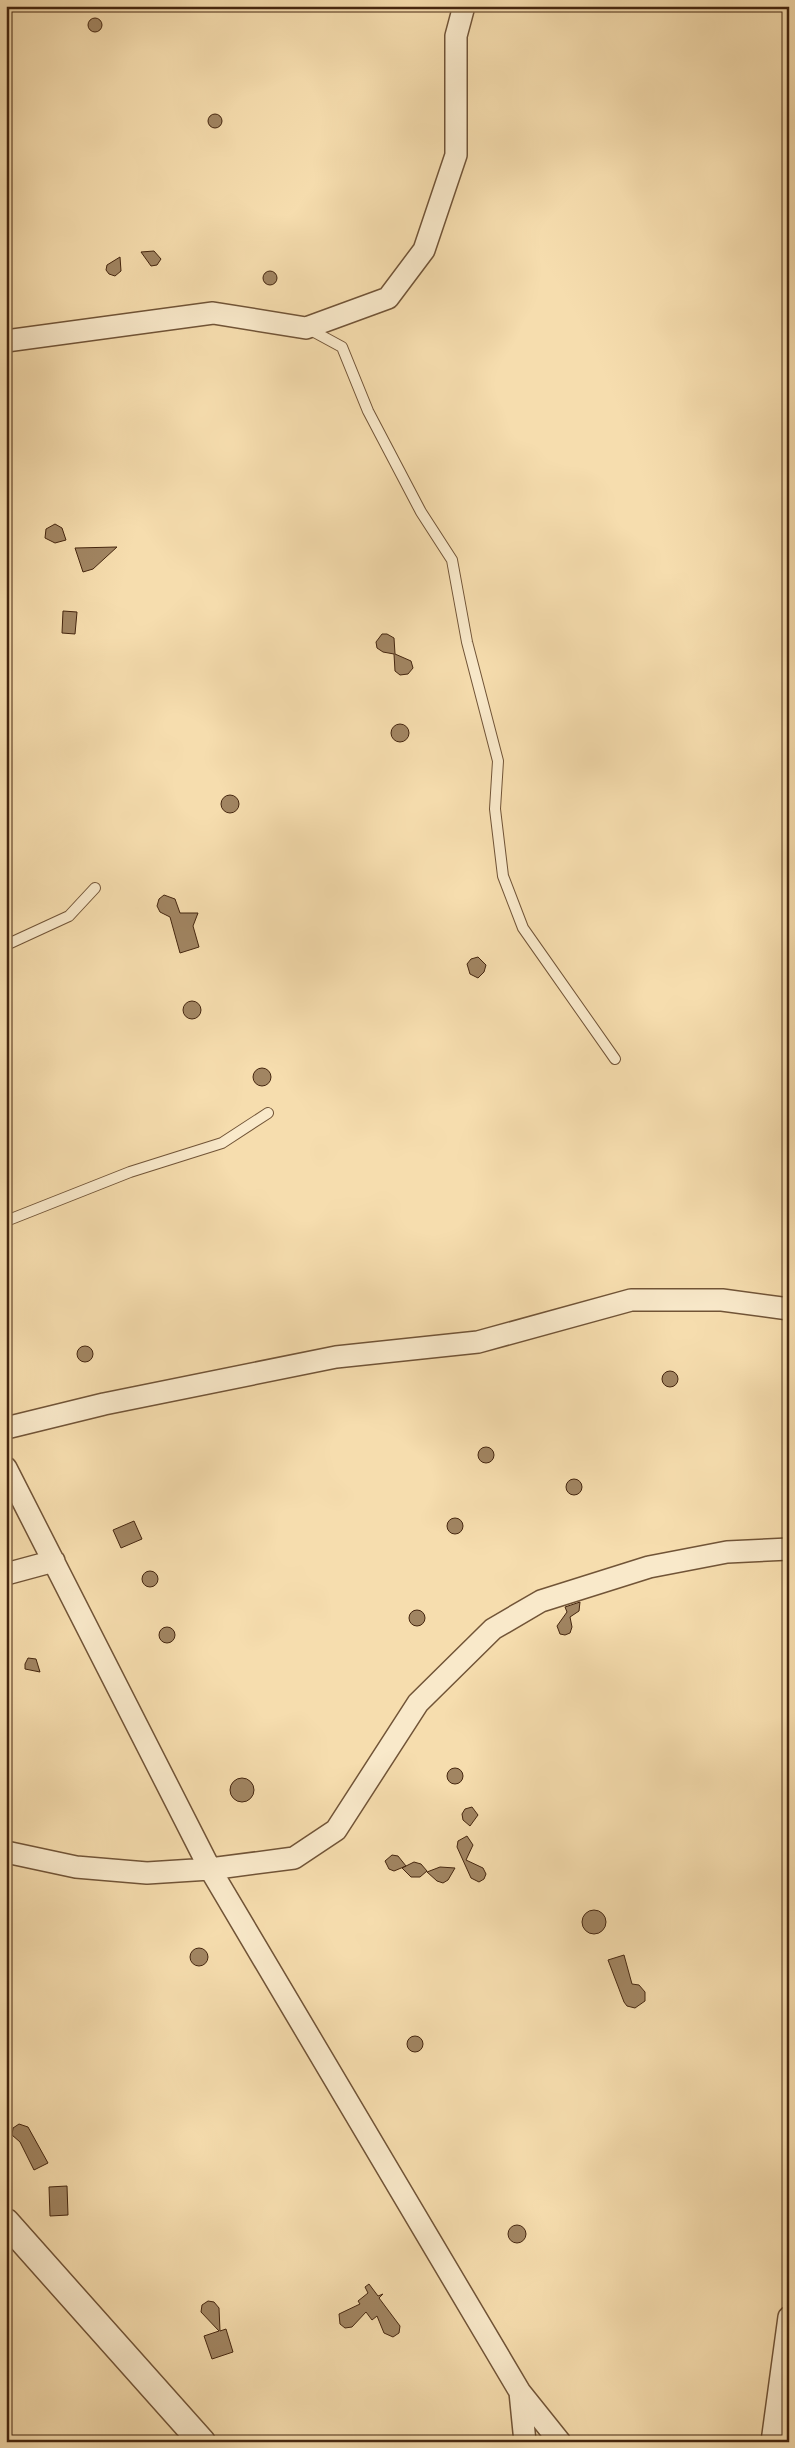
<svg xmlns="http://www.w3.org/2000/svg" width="795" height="2448" font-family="'IM FELL DW Pica',serif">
  <rect width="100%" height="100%" fill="#f6ddae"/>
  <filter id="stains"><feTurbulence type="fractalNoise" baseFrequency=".004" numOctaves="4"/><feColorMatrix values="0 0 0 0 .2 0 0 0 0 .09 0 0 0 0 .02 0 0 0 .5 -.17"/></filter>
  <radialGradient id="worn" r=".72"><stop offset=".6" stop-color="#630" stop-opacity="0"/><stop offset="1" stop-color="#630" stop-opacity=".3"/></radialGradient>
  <path fill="#a18562" stroke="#45260f" d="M88 25a7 7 0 1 1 14 0a7 7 0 1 1-14 0Z
    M208 121a7 7 0 1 1 14 0a7 7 0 1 1-14 0Z
    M154,251l7,8 -4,6 -6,1 -10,-14z
    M120,257l1,14 -6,5 -6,-2 -3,-4 1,-5z
    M263 278a7 7 0 1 1 14 0a7 7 0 1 1-14 0Z
    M55,524l7,4 4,12 -11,3 -10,-5 1,-9z
    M117,547l-24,22 -10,3 -8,-24z
    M63,611l14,1 -2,22 -13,-1z
    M382,634h5l7,4 1,16 16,7 2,7 -5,6 -8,1 -5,-4 -1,-17 -11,-2 -6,-4 -1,-6z
    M391 733a9 9 0 1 1 18 0a9 9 0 1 1-18 0Z
    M221 804a9 9 0 1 1 18 0a9 9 0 1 1-18 0Z
    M164,895l11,4 5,14h18l-5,13 6,21 -19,6 -10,-36 -10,-5 -3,-6 2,-7z
    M478,957l8,8 -2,7 -6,6 -8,-4 -3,-10 4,-5z
    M183 1010a9 9 0 1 1 18 0a9 9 0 1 1-18 0Z
    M253 1077a9 9 0 1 1 18 0a9 9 0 1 1-18 0Z
    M77 1354a8 8 0 1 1 16 0a8 8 0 1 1-16 0Z
    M662 1379a8 8 0 1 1 16 0a8 8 0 1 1-16 0Z
    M478 1455a8 8 0 1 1 16 0a8 8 0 1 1-16 0Z
    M566 1487a8 8 0 1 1 16 0a8 8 0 1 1-16 0Z
    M447 1526a8 8 0 1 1 16 0a8 8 0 1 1-16 0Z
    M134,1521l8,18 -21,9 -8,-18z
    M142 1579a8 8 0 1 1 16 0a8 8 0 1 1-16 0Z
    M580,1602l-1,9 -9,6 2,10 -2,6 -5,2 -5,-1 -3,-8 10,-14 -2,-5z
    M409 1618a8 8 0 1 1 16 0a8 8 0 1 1-16 0Z
    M159 1635a8 8 0 1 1 16 0a8 8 0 1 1-16 0Z
    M28,1658l8,1 4,13 -15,-3v-5z
    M447 1776a8 8 0 1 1 16 0a8 8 0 1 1-16 0Z
    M230 1790a12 12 0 1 1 24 0a12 12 0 1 1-24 0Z
    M472,1807l6,8 -8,11 -7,-6 -1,-6 3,-5z
    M467,1836l6,9 -7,15 17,8 3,6 -2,5 -5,3 -8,-4 -14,-31 1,-6z
    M392,1855l6,1 8,10 -12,5 -5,-2 -4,-8z
    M414,1862l7,2 6,7 -7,6h-9l-9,-9z
    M440,1867l15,1 -7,12 -5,3 -6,-2 -10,-9z
    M582 1922a12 12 0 1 1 24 0a12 12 0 1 1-24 0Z
    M190 1957a9 9 0 1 1 18 0a9 9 0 1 1-18 0Z
    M624,1955l8,29 7,1 6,7v9l-10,7 -8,-2 -3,-4 -16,-42z
    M407 2044a8 8 0 1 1 16 0a8 8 0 1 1-16 0Z
    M19,2124l9,3 20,36 -14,7 -14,-28 -8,-7 1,-7z
    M67,2186l1,29 -18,1 -1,-29z
    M508 2234a9 9 0 1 1 18 0a9 9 0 1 1-18 0Z
    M369,2284l9,12 5,-2 -4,4 21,28 -1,7 -6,4 -9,-4 -7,-17 -5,4 -6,-8 -14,15 -7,1 -5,-4 -1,-10 21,-10 -2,-3 10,-8 -3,-6z
    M208,2301l6,1 5,6 1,23 6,-2 7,23 -21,7 -8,-23 15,-5 -18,-19 1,-7z"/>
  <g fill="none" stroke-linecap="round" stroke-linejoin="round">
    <defs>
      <path id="service" d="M307,328l35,19 26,64 53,101 31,48 15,82 31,119 -3,48 8,67 20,52 92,131
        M6,945l63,-29 26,-28
        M6,1221l124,-49 92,-29 46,-30"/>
      <path id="minor" d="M6,341l207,-28 93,15 82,-30 36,-48 32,-95v-119l8,-30
        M6,1428l98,-24 232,-47 142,-15 153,-42h91l67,9
        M6,1468l204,401 310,523 5,50
        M6,1574l48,-13
        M6,1852l70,15 71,6 63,-4 84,-11 42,-28 82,-127 75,-74 48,-28 108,-34 78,-15 62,-3
        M520,2392l40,50
        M772,2442l17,-125"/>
      <path id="tertiary" d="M6,2222l196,220"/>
    </defs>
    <use href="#service" stroke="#715437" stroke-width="12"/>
    <use href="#minor" stroke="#715437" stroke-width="24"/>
    <use href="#tertiary" stroke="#715437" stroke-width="29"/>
    <use href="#service" stroke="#f9e9ca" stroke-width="10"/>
    <use href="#minor" stroke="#f9e9ca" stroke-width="21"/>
    <use href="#tertiary" stroke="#f9e9ca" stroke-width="26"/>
  </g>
  <rect width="795" height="2448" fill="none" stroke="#f6ddae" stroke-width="25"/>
  <rect x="8" y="8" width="780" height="2433" fill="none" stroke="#45260f" stroke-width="2.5"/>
  <rect x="12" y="12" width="770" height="2423" fill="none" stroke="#45260f"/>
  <rect width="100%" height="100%" filter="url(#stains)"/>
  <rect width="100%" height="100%" fill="url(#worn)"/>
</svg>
